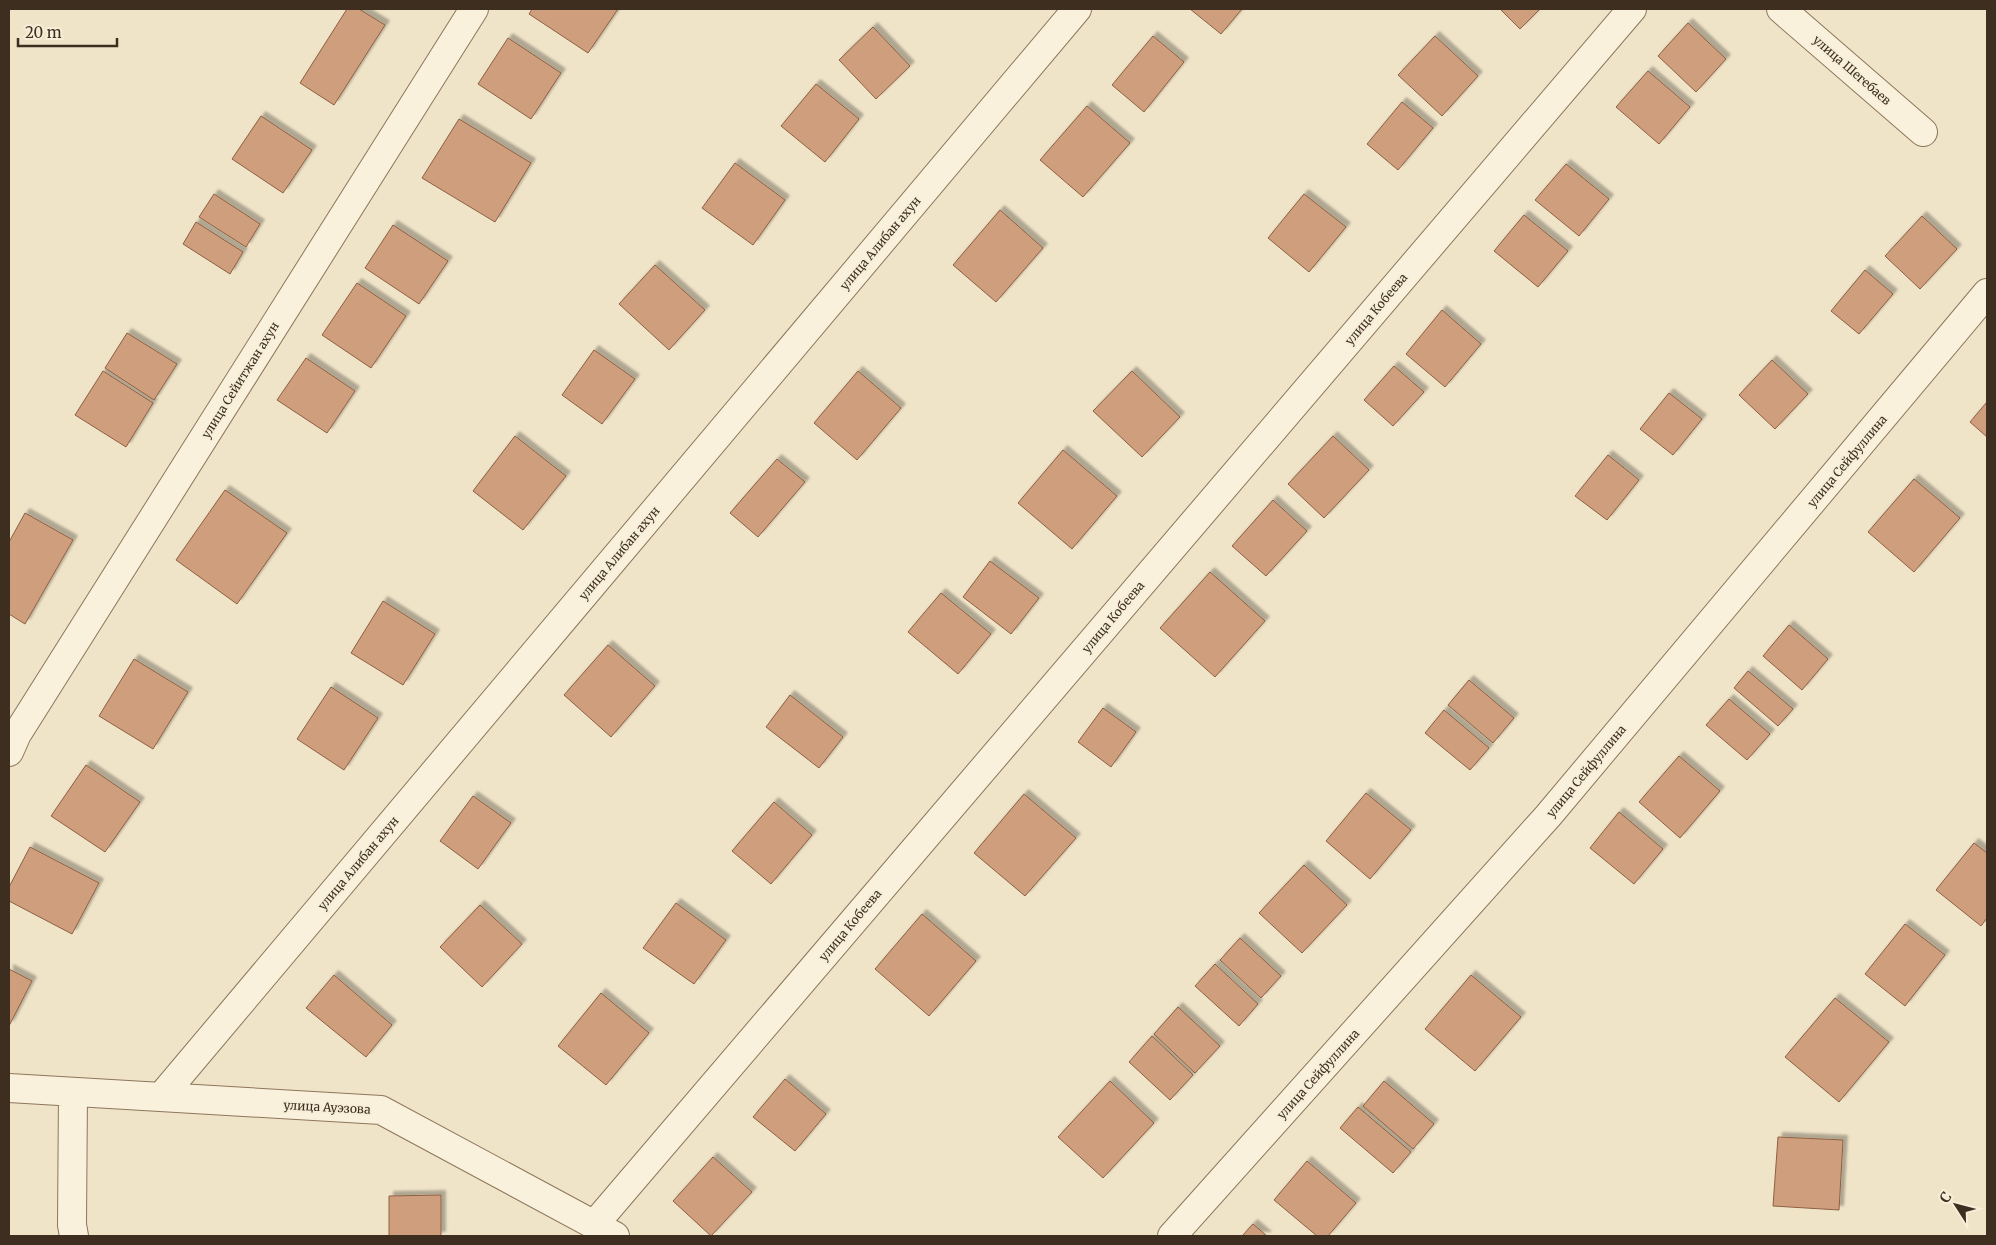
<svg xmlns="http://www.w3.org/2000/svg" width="1996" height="1245" font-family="Merriweather,serif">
  <defs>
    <filter id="shadow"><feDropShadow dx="4.5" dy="-4.5" stdDeviation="1" flood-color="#0004"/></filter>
  </defs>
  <rect width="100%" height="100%" fill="#f0e4c8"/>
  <path fill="#cf9f7d" stroke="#8d5f41" filter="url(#shadow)" d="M347,9h12l26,16 -51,80 -34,-22z
    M532,9h86l-30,44 -59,-39z
    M1190,9h52l-21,25z
    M1500,9h40l-20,20z
    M1688,23l38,36 -30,33 -38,-36z
    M873,27l37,39 -34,33 -37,-39z
    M1153,36l31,26 -40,50 -32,-27z
    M1435,36l43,40 -36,40 -44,-41z
    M508,38l53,35 -30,46 -53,-35z
    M1648,71l42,36 -31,37 -43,-37z
    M816,84l43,35 -34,43 -44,-36z
    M1402,102l31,26 -35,42 -31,-26z
    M1087,106l43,37 -47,54 -43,-37z
    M261,116l51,34 -29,43 -51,-34z
    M459,119l72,44 -36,59 -73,-44z
    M735,163l50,37 -32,45 -51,-37z
    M1566,164l43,35 -30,37 -44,-36z
    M214,194l46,30 -14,23 -47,-30z
    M1304,194l42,33 -37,45 -41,-34z
    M1000,210l43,38 -47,54 -43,-37z
    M1524,215l44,36 -30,36 -44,-36z
    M1922,216l35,33 -37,40 -35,-33z
    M196,222l47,30 -13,22 -47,-30z
    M393,225l55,36 -29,43 -54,-36z
    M655,265l50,45 -36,40 -50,-46z
    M1865,270l28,24 -34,40 -28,-23z
    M357,283l49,33 -35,52 -49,-33z
    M1442,310l39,34 -36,43 -39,-33z
    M127,333l50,31 -23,36 -49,-32z
    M594,350l41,29 -33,45 -40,-29z
    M306,358l49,33 -28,42 -50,-33z
    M1772,360l36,34 -33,35 -36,-34z
    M1394,366l30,26 -31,34 -29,-26z
    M103,371l50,32 -27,44 -51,-32z
    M858,371l43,37 -44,52 -43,-37z
    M1132,371l48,46 -38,40 -49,-46z
    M1669,393l33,26 -29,36 -33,-26z
    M1987,402v35l-17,-15z
    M515,436l51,40 -43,54 -50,-39z
    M1333,436l36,34 -45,48 -36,-34z
    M1063,450l54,46 -45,53 -54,-46z
    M1608,455l31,25 -32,40 -32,-24z
    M777,459l28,23 -47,55 -28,-24z
    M1914,479l46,39 -46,54 -46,-40z
    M225,490l62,43 -50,71 -61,-44z
    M1273,500l34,31 -41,45 -34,-30z
    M25,513l48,27 -48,84 -16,-10v-72z
    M990,561l49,37 -28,36 -48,-37z
    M1210,572l55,49 -50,56 -55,-49z
    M941,593l50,41 -33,40 -50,-42z
    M383,601l52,33 -32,51 -52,-32z
    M1789,625l39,34 -26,31 -39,-34z
    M608,645l47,41 -44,51 -47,-42z
    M134,659l54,33 -35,57 -54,-33z
    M1748,671l45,38 -15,17 -44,-38z
    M1469,680l45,38 -21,25 -45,-38z
    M331,687l47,31 -34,52 -47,-31z
    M790,695l53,42 -24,31 -53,-41z
    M1729,699l41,35 -23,26 -41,-35z
    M1103,708l33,24 -25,35 -33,-25z
    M1444,710l45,38 -19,22 -45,-37z
    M1679,756l41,35 -40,47 -41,-36z
    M86,765l54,37 -35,50 -54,-36z
    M1366,793l45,37 -41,49 -44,-38z
    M1024,794l52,44 -51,58 -51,-43z
    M473,796l38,27 -33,46 -38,-28z
    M774,802l38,33 -41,49 -39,-33z
    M1619,812l44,37 -29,35 -44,-36z
    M1974,843l13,10v65l-6,8 -45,-36z
    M30,847l69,36 -27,51 -63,-33v-14z
    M1304,865l43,40 -45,48 -43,-40z
    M676,903l50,37 -32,44 -51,-36z
    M480,905l42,39 -40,43 -42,-40z
    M922,914l54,47 -47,55 -54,-47z
    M1905,924l40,31 -40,51 -40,-32z
    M1240,938l41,38 -20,22 -41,-38z
    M1215,964l43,40 -19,22 -44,-40z
    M9,969l23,12 -23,45z
    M334,975l58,50 -26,32 -60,-49z
    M1471,975l50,42 -46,54 -50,-42z
    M601,993l48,40 -43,52 -48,-39z
    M1835,998l54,44 -50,60 -54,-45z
    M1178,1007l42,39 -25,27 -41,-39z
    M1152,1036l41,39 -23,25 -41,-38z
    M785,1079l41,35 -31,37 -42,-34z
    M1110,1081l44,42 -51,55 -45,-41z
    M1384,1081l50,43 -21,25 -50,-43z
    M1358,1107l53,45 -18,21 -53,-45z
    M1778,1137l65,3 -4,70 -66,-4z
    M713,1157l39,35 -41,44 -38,-35z
    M1307,1161l49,42 -28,33h-11l-43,-36z
    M441,1195v41h-52v-40z
    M1253,1224l14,12h-25z"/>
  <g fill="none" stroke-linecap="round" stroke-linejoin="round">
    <defs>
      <path id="street" d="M1781,9l142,123
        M9,752l8,-18 457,-725
        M9,1088l372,22 234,126
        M73,1092l-1,133 2,11
        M161,1097l916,-1088
        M594,1225l1038,-1216
        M1172,1236l376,-420 439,-523"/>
    </defs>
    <use href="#street" stroke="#8d765c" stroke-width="30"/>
    <use href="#street" stroke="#faf1dc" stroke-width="28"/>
  </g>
  <g text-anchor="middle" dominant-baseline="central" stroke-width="4" stroke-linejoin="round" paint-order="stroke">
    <g font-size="12" fill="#3d2e20" stroke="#f7eed8">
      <text transform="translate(1852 70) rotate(41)">улица Шегебаев</text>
      <text transform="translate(880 243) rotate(-50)">улица Алибан ахун</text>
      <text transform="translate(1376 309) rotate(-50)">улица Кобеева</text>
      <text transform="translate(240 380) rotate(-58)">улица Сейитжан ахун</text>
      <text transform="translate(1847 461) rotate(-50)">улица Сейфуллина</text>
      <text transform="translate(619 553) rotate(-50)">улица Алибан ахун</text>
      <text transform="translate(1113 617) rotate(-50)">улица Кобеева</text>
      <text transform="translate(1586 771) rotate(-50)">улица Сейфуллина</text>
      <text transform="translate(358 863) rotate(-50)">улица Алибан ахун</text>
      <text transform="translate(850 925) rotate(-50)">улица Кобеева</text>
      <text transform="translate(1318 1074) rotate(-48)">улица Сейфуллина</text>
      <text transform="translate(327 1107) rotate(3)">улица Ауэзова</text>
    </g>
  </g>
  <rect width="1996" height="1245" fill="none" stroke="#3d2e20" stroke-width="20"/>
  <g transform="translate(1956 1205) rotate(306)" stroke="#f7eed8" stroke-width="4" paint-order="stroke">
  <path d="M0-4L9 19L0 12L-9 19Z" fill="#3d2e20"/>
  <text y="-8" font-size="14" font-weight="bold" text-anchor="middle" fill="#3d2e20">С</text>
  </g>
  <path d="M18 38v8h99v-8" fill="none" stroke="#3d2e20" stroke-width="2.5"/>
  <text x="25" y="38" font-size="15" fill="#3d2e20" stroke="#f7eed8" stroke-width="4" paint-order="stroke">20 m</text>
</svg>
